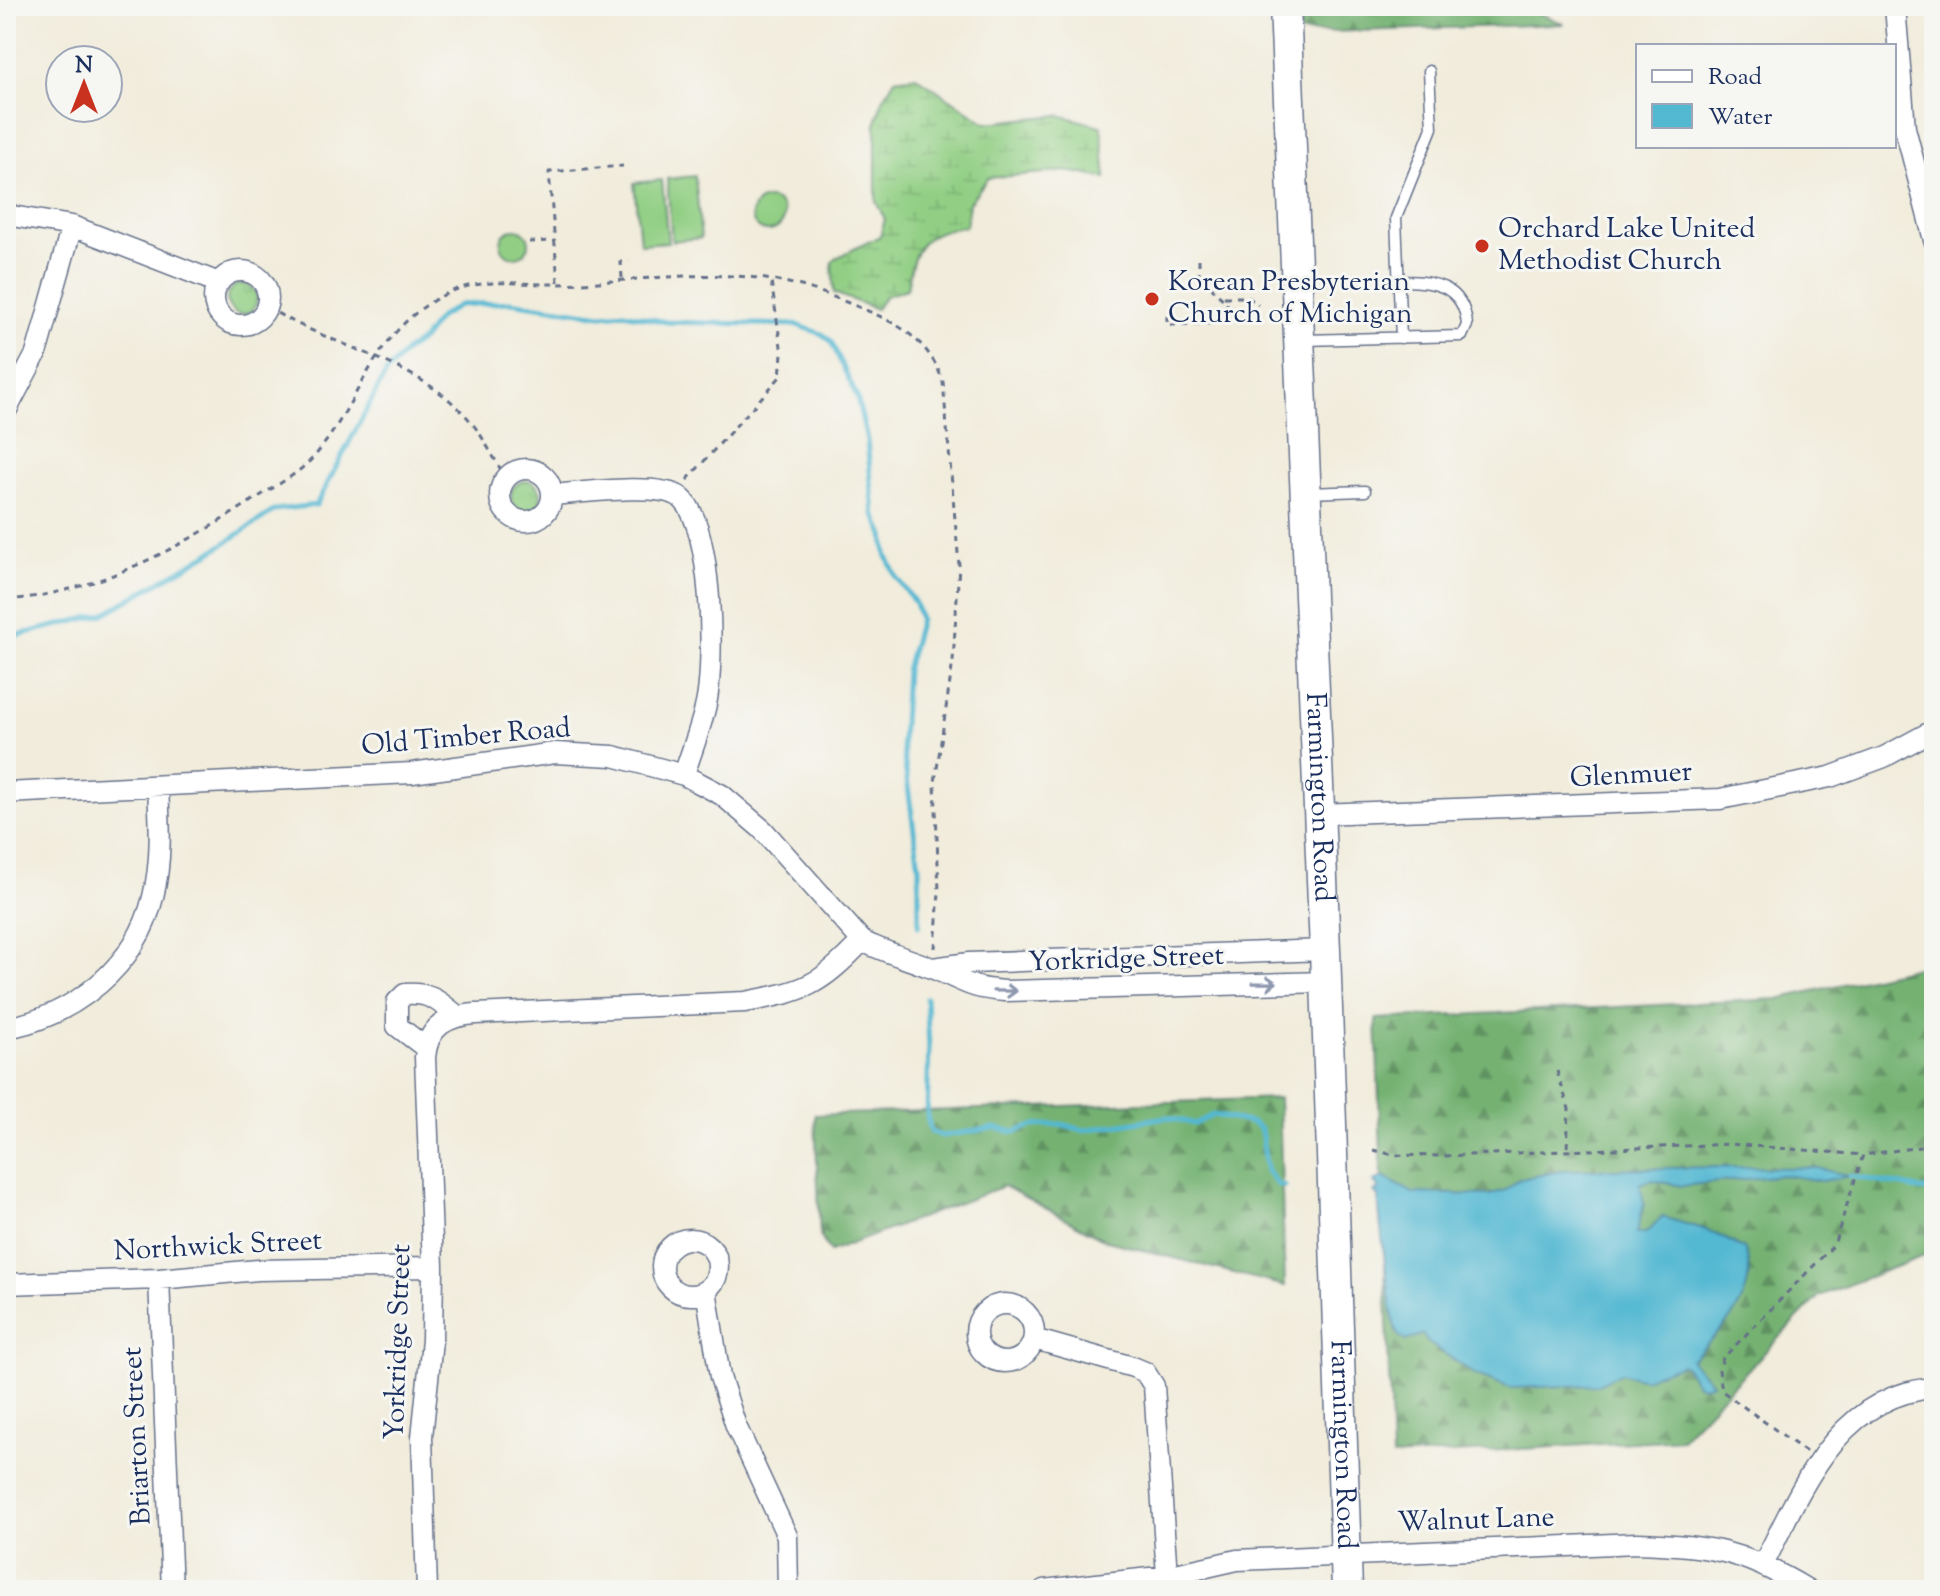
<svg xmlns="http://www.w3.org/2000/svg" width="1940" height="1596" font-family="'Sorts Mill Goudy',serif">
  <defs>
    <pattern id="grass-tufts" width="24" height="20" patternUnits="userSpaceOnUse" patternTransform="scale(2)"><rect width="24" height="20" fill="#92cf84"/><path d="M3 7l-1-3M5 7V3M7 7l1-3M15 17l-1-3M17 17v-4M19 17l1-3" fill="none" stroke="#7db274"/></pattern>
    <pattern id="forest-firs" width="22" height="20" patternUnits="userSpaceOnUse" patternTransform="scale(2)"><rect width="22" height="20" fill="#75b272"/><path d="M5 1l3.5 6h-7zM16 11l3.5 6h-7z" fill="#5f9161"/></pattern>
    <pattern id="wetland-marsh" width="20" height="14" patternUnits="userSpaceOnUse" patternTransform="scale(2)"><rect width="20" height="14" fill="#92cf84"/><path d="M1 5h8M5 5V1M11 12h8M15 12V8" fill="none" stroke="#7db274"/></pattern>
  </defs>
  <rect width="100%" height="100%" fill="#f6f6f2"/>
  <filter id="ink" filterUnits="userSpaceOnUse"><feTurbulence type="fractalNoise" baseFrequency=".0125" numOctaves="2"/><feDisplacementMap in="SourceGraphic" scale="16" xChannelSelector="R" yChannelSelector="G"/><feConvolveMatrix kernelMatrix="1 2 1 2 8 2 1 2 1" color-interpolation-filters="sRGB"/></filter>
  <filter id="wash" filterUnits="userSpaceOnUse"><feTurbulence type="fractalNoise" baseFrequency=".006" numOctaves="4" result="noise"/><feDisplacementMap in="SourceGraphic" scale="32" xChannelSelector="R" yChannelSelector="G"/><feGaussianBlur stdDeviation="1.8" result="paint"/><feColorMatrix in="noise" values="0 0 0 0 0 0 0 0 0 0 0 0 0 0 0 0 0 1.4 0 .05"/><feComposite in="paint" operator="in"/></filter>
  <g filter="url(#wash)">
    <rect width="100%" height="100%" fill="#f1ecdb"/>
    <path fill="url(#grass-tufts)" stroke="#567f71" stroke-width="2" d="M227 299a15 15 0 1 1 30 0a15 15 0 1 1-30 0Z
      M511 496a15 15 0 1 1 30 0a15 15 0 1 1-30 0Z"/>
    <path fill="url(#forest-firs)" stroke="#487068" stroke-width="2" d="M1301,6h222l41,18 -264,9z
      M1934,963v289l-115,44 -138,143 -289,18 -16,-438 402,-20z
      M1279,1098l6,188 -178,-45 -103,-55 -174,66 -10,-16 -5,-121z"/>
    <path fill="url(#wetland-marsh)" stroke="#567f71" stroke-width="2" d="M916,76l70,47 73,-8 42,11 5,52 -40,-7 -78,7 -19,25 -3,23c-44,6 -52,19 -59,63l-22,7 -9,13 -42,-16 -2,-30 4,-5 44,-22 5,-17 -9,-17v-79l6,-22 13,-22z"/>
    <path fill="#92cf84" stroke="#567f71" stroke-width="2" d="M695,176l6,62 -29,3 -5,-62z
      M662,180l6,62 -28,2 -6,-61z
      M752 215a16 16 0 1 1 32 0a16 16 0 1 1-32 0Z
      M501 243a14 14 0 1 1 28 0a14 14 0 1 1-28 0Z"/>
    <path fill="#53b8d2" stroke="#377498" stroke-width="2" d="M1718,1167l99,1 33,8 -28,5 -38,-6 -102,11 -30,-6 -12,4 4,20 -7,29h10l15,-16 48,14 35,18c16,50 -23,79 -54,111l21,23c-20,10 -18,-11 -30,-19l-38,15 -23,-6 -25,12 -86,3 -35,-14 -48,-32 -4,-8 -17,7c-6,-3 -9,-6 -11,-14 -4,-12 -18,-122 -16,-129l-5,-6 5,-3 -5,-7 9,-5 30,16 76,2 17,-5 14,-11 45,-9z"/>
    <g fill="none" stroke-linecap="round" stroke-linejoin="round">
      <path stroke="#53b8d2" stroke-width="5" d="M6,638l98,-24 109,-63 62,-41 41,-5 70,-132 21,-23 15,-10 18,-23 20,-12 50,-3 92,13 22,-2 42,9 131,3 25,9 9,7 26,56 10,43 7,73 10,22 2,19 10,23 19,26 5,16 -14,51 -4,73 17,124v59
        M926,998l3,48 -2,70 4,16 11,4 52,-8 21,4 17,-6 29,-2 22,6 84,-13 28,7 18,-9 40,8 8,7 6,41 11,14 6,1
        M1850,1176l84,16"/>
    </g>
  </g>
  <g filter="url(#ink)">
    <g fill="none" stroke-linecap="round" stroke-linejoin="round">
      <defs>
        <path id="lane" d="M1401,338l-5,-120 36,-90 -3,-57
          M1304,340l158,-4 5,-11c-3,-40 -35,-45 -69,-44
          M1307,493l58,-2"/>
        <path id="street" d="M1895,6l10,122 29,112
          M6,215l66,11 147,57
          M214 298a27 27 0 1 1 54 0a27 27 0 1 1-54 0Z
          M6,411l30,-57 36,-128
          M500 495a26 26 0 1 1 52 0a26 26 0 1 1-52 0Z
          M552,495c27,-2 107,-13 128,2 33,25 35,167 26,207 -5,24 -15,48 -22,71
          M6,793l406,-20 143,-20 58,3 71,19 38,20 41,35 99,111
          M1319,814l401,-15 110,-22 54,-20 50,-27
          M933,968l36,-5 356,-13
          M6,1028c68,-12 131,-62 147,-131 9,-36 7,-72 5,-109
          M426,1048l-29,-22v-24l8,-8c23,-2 33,6 51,21
          M662 1267a28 28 0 1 1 56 0a28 28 0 1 1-56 0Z
          M159,1279l13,311
          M6,1284l153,-5 99,-9 175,-3
          M706,1290l14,87 16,49 51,110 1,54
          M976 1333a29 29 0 1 1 58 0a29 29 0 1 1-58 0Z
          M1034,1339l99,28 12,5 9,14 14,204
          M1764,1563c38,-75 74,-168 170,-175
          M427,1590l-5,-153 10,-97 1,-73 -8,-210c3,-31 22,-41 51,-43l269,-12c61,-11 74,-16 117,-61 24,12 48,18 72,28 32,13 34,19 71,22l321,-9
          M1044,1590l123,-14 70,-16 400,-17c74,2 107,8 171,47"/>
        <g id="secondary">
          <path id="s1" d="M1285,6l40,944 22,640"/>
        </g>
      </defs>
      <use href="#lane" stroke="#66718a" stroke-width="13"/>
      <use href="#street" stroke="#66718a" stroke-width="23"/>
      <use href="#secondary" stroke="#66718a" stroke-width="33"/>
      <path stroke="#66718a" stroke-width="3" stroke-dasharray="6 6" stroke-linecap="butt" d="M529,242l26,-1
        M1199,259v22
        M622,278l-1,-16 8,-1
        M558,282l-9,-110 74,-6
        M1224,297h24l10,8
        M267,307c63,40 147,52 199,109 16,17 27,42 40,62
        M1167,316v9l61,-2 -1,-20 -13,-12 -8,-16 -7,-1
        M687,480l93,-103 2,-24 -11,-72
        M6,600c92,-7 173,-52 249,-101 22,-14 46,-26 63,-47 45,-56 58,-127 132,-160 34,-15 73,-7 108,-8 78,-2 158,-18 235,0 22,5 43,14 63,22 40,16 73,33 87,76l16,183 -6,96 -18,121 4,110 -4,56
        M1557,1071l12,38 -2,40
        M1373,1150l21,5 49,1 287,-12 133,11
        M1806,1452l-84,-61 -3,-21 4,-12 111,-113 29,-90 71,-10"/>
      <use href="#lane" stroke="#fff" stroke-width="10"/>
      <use href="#street" stroke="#fff" stroke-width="20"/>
      <use href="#secondary" stroke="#fff" stroke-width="30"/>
    </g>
    <defs><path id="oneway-shaft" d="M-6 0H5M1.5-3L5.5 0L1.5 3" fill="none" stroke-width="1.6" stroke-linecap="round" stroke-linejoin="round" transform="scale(2)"/></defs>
    <g stroke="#8d97ae">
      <use href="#oneway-shaft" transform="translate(1265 983) rotate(-1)"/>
      <use href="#oneway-shaft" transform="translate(1005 991) rotate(1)"/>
    </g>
  </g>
  <g fill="#c8321e" stroke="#f6f6f2" stroke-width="3">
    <circle cx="1482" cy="246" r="8"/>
    <circle cx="1152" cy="299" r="8"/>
  </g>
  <g text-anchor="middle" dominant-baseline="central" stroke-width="6" stroke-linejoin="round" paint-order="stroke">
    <g font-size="28" fill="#1b2f5e" stroke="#f6f6f2" text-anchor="start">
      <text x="1498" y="230">Orchard Lake United<tspan x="1498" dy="32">Methodist Church</tspan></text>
      <text x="1168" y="283">Korean Presbyterian<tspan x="1168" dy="32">Church of Michigan</tspan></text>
    </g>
    <g font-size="28" fill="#1b2f5e" stroke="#f6f6f2">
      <text transform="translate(466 738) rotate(-5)">Old Timber Road</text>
      <text transform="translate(1631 776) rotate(-3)">Glenmuer</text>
      <text stroke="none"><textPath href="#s1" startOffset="792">Farmington Road</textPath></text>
      <text transform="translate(1126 960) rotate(-2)">Yorkridge Street</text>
      <text transform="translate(218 1247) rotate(-3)">Northwick Street</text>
      <text transform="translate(399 1342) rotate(-88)">Yorkridge Street</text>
      <text transform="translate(138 1436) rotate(-93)">Briarton Street</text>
      <text stroke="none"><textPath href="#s1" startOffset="1440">Farmington Road</textPath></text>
      <text transform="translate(1476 1521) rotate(-2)">Walnut Lane</text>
    </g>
  </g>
  <rect width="1940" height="1596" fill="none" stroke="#f6f6f2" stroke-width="32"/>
  <rect x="1636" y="44" width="260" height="104" fill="#f6f6f2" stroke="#9ea6b7" stroke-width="2"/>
  <rect x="1652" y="70" width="40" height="12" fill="#ffffff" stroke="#9ea6b7" stroke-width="2"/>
  <text x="1708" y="84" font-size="24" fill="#1b2f5e">Road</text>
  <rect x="1652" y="104" width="40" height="24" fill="#53b8d2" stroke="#9ea6b7" stroke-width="2"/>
  <text x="1708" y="124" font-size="24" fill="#1b2f5e">Water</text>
  <g transform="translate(84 84)"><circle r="38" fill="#f6f6f2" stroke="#9ea6b7" stroke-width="2"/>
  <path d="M0-6L14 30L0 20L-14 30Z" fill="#c8321e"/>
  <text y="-12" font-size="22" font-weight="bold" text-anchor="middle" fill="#1b2f5e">N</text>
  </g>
</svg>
